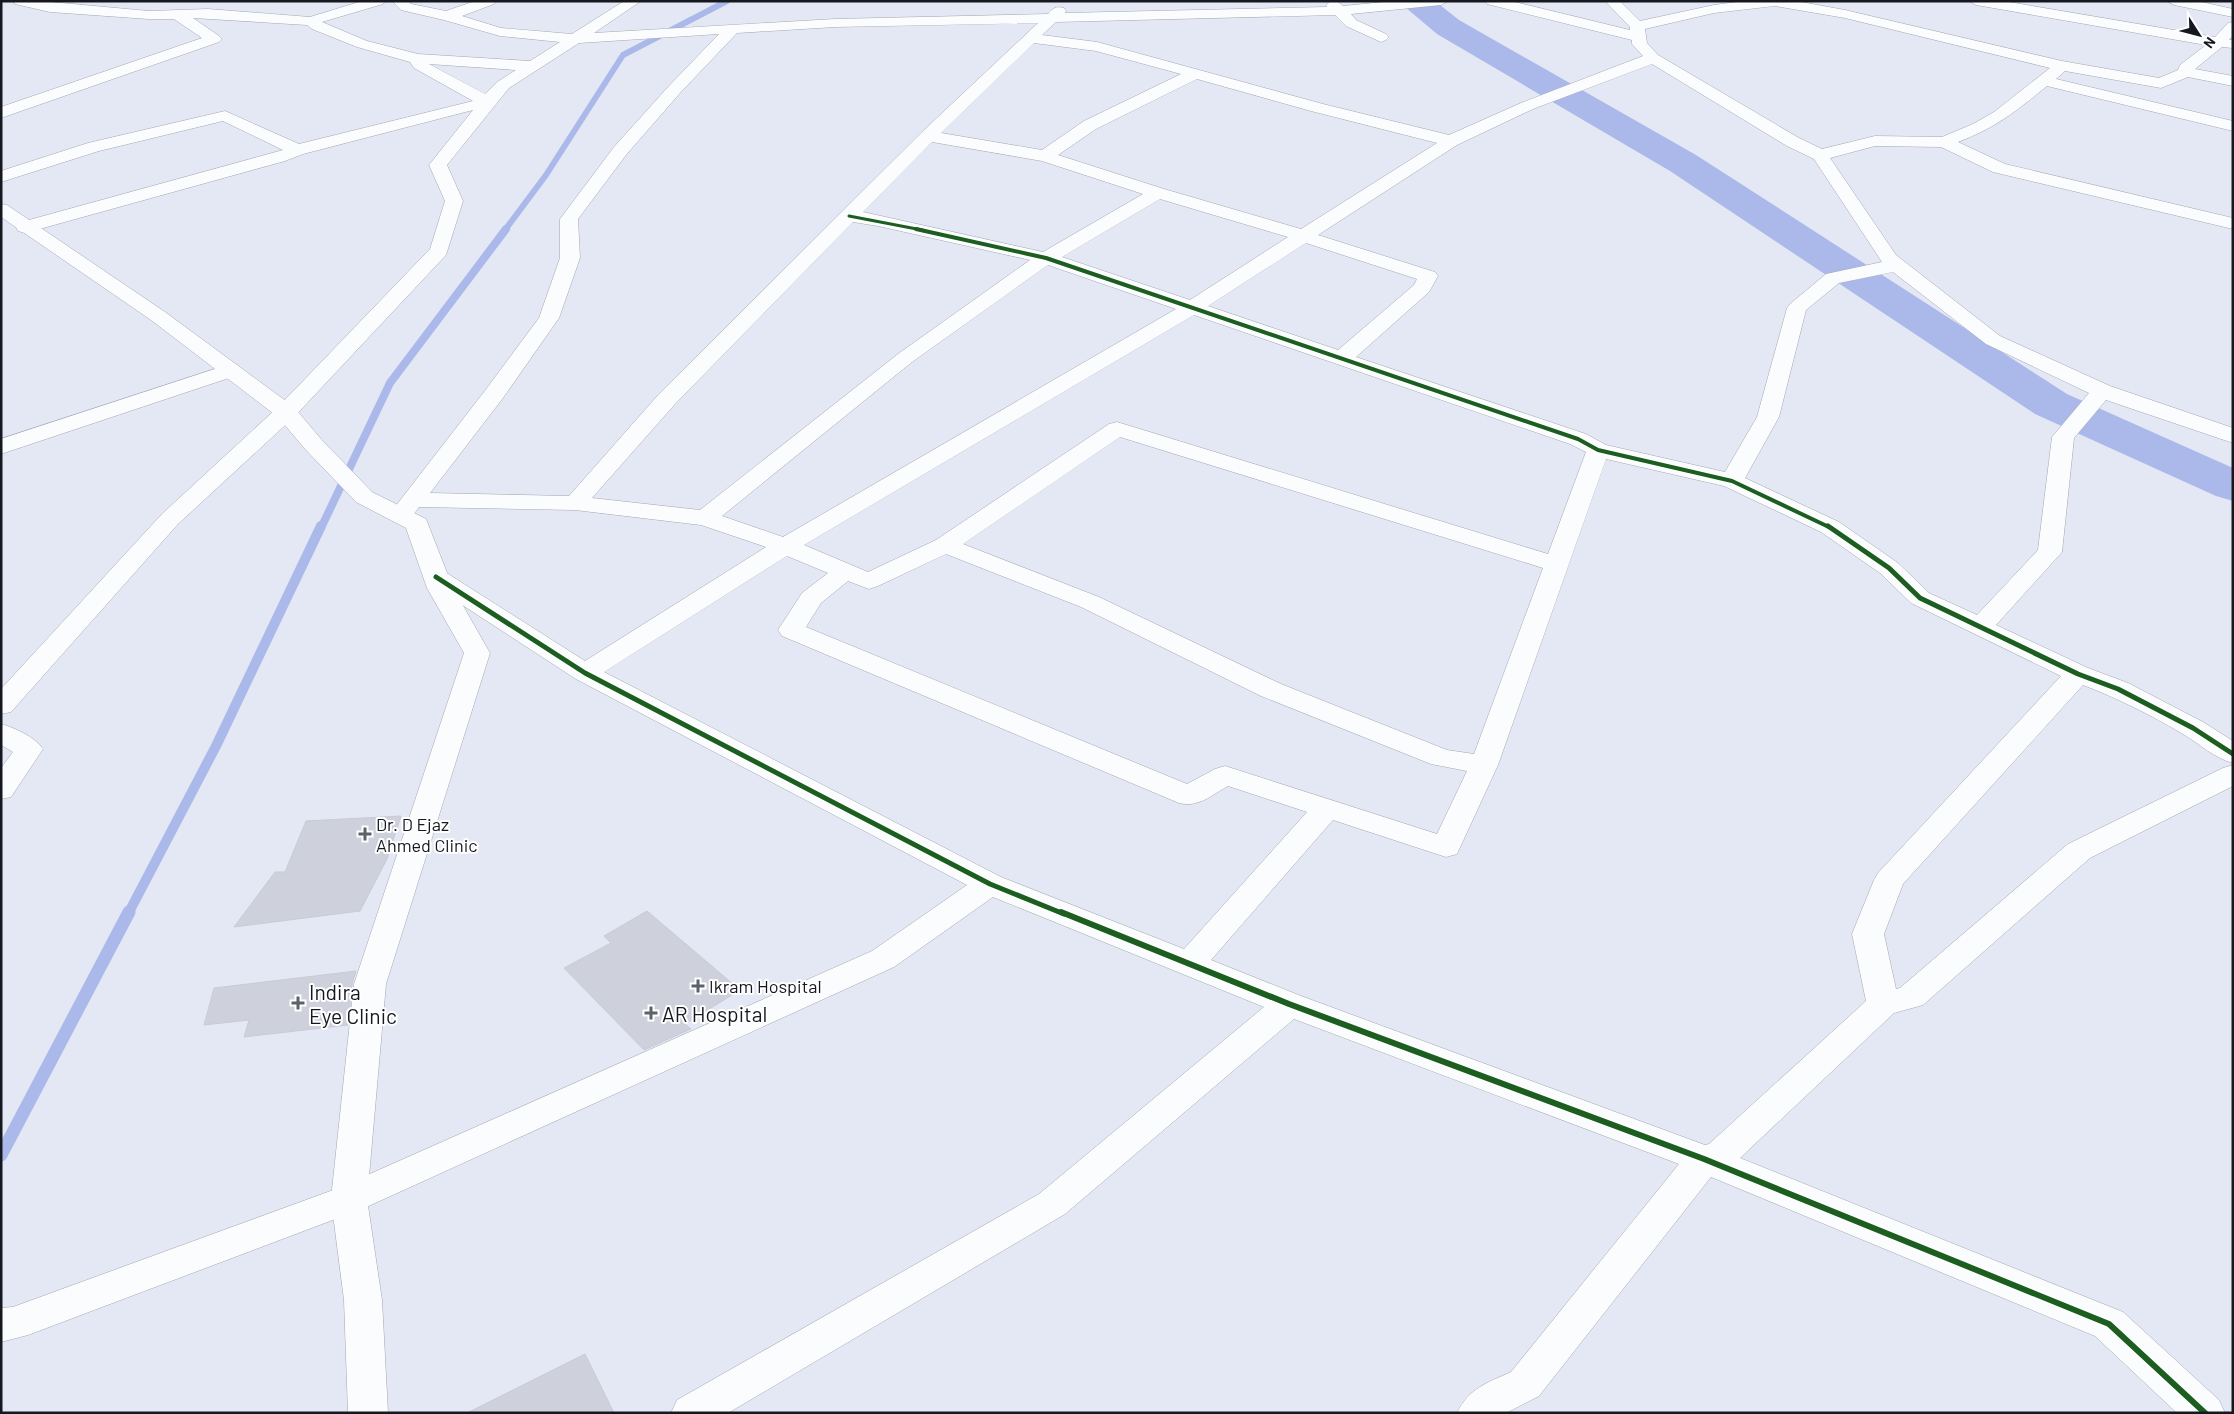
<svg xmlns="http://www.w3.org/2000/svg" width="2234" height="1414" font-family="Barlow,sans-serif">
  <rect width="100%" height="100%" fill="#e4e8f4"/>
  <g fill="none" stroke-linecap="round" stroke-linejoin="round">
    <path stroke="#abb8ea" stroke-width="6" d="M505,230l41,-55 77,-120 104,-54"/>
    <path stroke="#abb8ea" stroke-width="8" d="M321,528l69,-145 116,-154"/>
    <path stroke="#abb8ea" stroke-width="10" d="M128,914l88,-168 105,-220"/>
    <path stroke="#abb8ea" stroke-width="13" d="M1,1155l128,-243"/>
    <path fill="#abb8ea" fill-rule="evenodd" d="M1401,1h34l24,19 237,135 371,239 166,74v33l-17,-5 -181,-82 -365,-243 -233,-137 -32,-27z"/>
  </g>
  <path fill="#ced1db" stroke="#c8cbd5" d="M401,816l-14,43 -27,52 -126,16 41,-55h10l21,-51z
    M647,911l93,79 -55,34 6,5 -47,21 -80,-82 47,-25 -7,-7z
    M356,971l-4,13 -4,41 -104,12 5,-17 -45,5 10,-37z
    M585,1354l29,59h-147z"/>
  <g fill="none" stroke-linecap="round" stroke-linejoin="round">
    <defs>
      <path id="street" d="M13,1h27l109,10 59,-2 102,8 52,-16h23l-2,3 -61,18 45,19 51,13 112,7 30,-19 -60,-6 -56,-16 -43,-10 -9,-9h16l3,3 35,7 29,-10h21l-2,3 -32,12 39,12 71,6 52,-33h17l-47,32 241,-14 213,-5c5,-6 8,-8 16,-6l2,3 -1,2 262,-6 -1,-2 5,-4 7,1 5,4 51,-5h54l-7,4 -90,9 5,6 30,14 3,3 -3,3 -5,2 -35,-16 -11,-11 -279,7 -14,13 55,7 226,62 126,31 72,-32 122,-47 -11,-12v-4l-145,-36 -2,-3h26l119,29v-3l-25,-26h15l20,20 74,-16 30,-4h52l49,9 217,51 97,17 19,-8 2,-5 26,-20 -230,-40 -7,-4h34l212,36 13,-14 5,-1v13l-4,5h4v8l-11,-1 -27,22 38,7v10l-45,-9 -27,11 -96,-17 -9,8 177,42v10l-186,-45c-32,26 -50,41 -89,56l47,22 228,54v11l-240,-57 -52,-25 -66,-1 -45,12 66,97 104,81 110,50 123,42v15l-127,-43 -32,38 -12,114 -66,73 92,43 40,15 75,39 30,19v22c-19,-5 -33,-19 -50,-29 -32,-19 -66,-36 -100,-49l-180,199 -19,50 12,55 4,-1 168,-144 155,-76 10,-3v21l-143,72 -167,147 -29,8 -154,145 383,154 96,88 6,13h-48l-82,-77 -384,-159 -172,219 -33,17h-49c12,-25 30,-30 54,-41l168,-208 -385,-145 -229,195 -337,199h-57l6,-13 362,-206 225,-187 -271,-110 -99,70 -532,242 -334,126 -27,7v-34l12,-1 323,-118 536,-238 95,-66 -391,-206 -149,-97 -4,-5 4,-5 9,-3 9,3 140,89 181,-114 -65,-22 -126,-15 -156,-3c-9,12 -12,18 -27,14l-4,-5 99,-128 52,-70 21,-60v-39l54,-72 54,-60 51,-53 -140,9 -70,45 -62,77 16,36 -17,54 -152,162 -116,107 -167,188 -10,2v-25l161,-175 116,-107 152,-158 15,-48 -16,-36 44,-55 -170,44 -18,7 -260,72 -7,-2 -2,-4 2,-4 265,-73 -60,-29 -124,30 -98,31v-11l87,-28 137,-32 74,33 174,-43 -59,-33 -4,-6 -53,-15 -45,-18 -5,-4 -114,-7 26,18 3,3 -3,3 -218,76v-11l201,-69 -28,-19h-25l-99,-7 -35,-8zM1775,6l70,12 205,50 -56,44 -21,12 -31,13 -67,-1 -53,13 -23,-11 -141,-83 -11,-12 -2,-14 69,-16zM1038,23l-116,109 -263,262 -90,102 -139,-3 73,-95 56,-80 21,-60 -2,-39 48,-64 54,-62 57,-60 98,-6zM1034,43l62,8 85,23 -97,47 -42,29 -101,-17zM429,64l87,6 -19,12 -12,12zM1652,64l135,82 27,13 68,103 -56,12 -36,30 -3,4 -30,109 -32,55 -119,-27 -20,-11 -230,-77 73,-65 9,-16 -3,-4 -117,-37 139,-90 76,-36zM1197,79l114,32 126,32 -136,86 -137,-40 -106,-34 38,-26zM932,142l110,19 101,33 -100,58 -180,-40zM1160,199l128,38 -98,63 -128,-43zM853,222l25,4 152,34 -132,94 -198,156 -108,-12 83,-94zM1306,243l111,36 -3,6 -76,65 -130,-44zM1048,265l128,44 -393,228 -61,-21 190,-154zM1893,272l93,72 103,49 -37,44 -14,113 -61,65 -48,-22 -31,-30 -59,-41 -94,-44 34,-61 27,-107 33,-27zM1194,315l376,129 16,8 -38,102 -431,-132 -8,2 -173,116 -68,32 -64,-27zM1120,437l423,131 -69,186 -27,-4 -166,-66 -182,-87 -136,-53zM1606,459l118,27 97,46 59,41 31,30 150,73 -183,197 -4,7 -22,54 14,67 -157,143 -4,1 -404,-149 -90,-36 122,-140 113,37 11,-3 41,-89zM946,554l135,53 180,89 170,68 36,7 -30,63 -212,-68 -10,3 -28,15 -381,-157 15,-24 27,-22 21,8 9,-3zM787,556l41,17 -26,20 -24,37 4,6 397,167c19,5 33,-8 49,-17l79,26 -123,137 -183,-72 -397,-205z
        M2167,1h30l36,8v8l-59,-12z
        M230,364l8,1 3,5 -3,5 -237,79v-15z
        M1,724c14,4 34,13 42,25l-32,48 -10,2v-31l12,-16 -12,-7z"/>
      <path id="secondary" d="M1,204l6,1 158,107 129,95 27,32 51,53 54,27 27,69 37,65 -104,331 -19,215 15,101 6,113h-40l-4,-113 -13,-101 23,-215 110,-331 -37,-65 -21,-60 -50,-26 -51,-53 -27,-32 -127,-97 -150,-103z"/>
    </defs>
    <use href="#street" stroke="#a4a7b0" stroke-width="1"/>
    <use href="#secondary" stroke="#a4a7b0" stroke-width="1"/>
    <use href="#street" fill="#fbfcfd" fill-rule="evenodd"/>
    <use href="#secondary" fill="#fbfcfd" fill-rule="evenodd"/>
    <defs>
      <path id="cycleway-far3" d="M849,216l73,14"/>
      <path id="cycleway-far2" d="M916,229l130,29 532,181 20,11 134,31 99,47"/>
      <path id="cycleway-far1" d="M1828,526l61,42 31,30 158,76 40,15 75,39 40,26
        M436,577l149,96 405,211 74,30"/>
      <path id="cycleway" d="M1061,912l228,92 415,155 405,165 96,89"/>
    </defs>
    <use href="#cycleway-far3" stroke="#fff" stroke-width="5"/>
    <use href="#cycleway-far2" stroke="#fff" stroke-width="6"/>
    <use href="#cycleway-far1" stroke="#fff" stroke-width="8"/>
    <use href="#cycleway" stroke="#fff" stroke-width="9"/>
    <use href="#cycleway-far3" stroke="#1b5e20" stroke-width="3"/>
    <use href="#cycleway-far2" stroke="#1b5e20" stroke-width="4"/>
    <use href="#cycleway-far1" stroke="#1b5e20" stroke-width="5"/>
    <use href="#cycleway" stroke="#1b5e20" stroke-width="6"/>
  </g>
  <g fill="#5e616a" stroke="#fff" stroke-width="2">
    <path d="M362.5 826.5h5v5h5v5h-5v5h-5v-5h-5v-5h5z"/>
    <path d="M695.5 978.5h5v5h5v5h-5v5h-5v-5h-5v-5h5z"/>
    <path d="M295.5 995.5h5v5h5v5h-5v5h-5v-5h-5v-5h5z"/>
    <path d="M648.5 1005.5h5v5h5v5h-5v5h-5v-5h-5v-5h5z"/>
  </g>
  <g text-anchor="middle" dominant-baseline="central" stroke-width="4" stroke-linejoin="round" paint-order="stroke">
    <g font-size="18" fill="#161820" stroke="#fff" text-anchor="start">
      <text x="376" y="824">Dr. D Ejaz<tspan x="376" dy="21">Ahmed Clinic</tspan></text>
      <text x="709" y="986">Ikram Hospital</text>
    </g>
    <g font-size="21" fill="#161820" stroke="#fff" text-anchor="start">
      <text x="309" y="991">Indira<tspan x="309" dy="24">Eye Clinic</tspan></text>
      <text x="662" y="1013">AR Hospital</text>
    </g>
  </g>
  <rect width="2234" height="1414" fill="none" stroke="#161820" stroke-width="5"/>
  <g transform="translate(2199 35) rotate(126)" stroke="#ffffff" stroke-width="4" paint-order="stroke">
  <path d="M0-4L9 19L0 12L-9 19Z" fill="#161820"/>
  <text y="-8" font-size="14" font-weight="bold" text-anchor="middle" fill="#161820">N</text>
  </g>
</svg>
